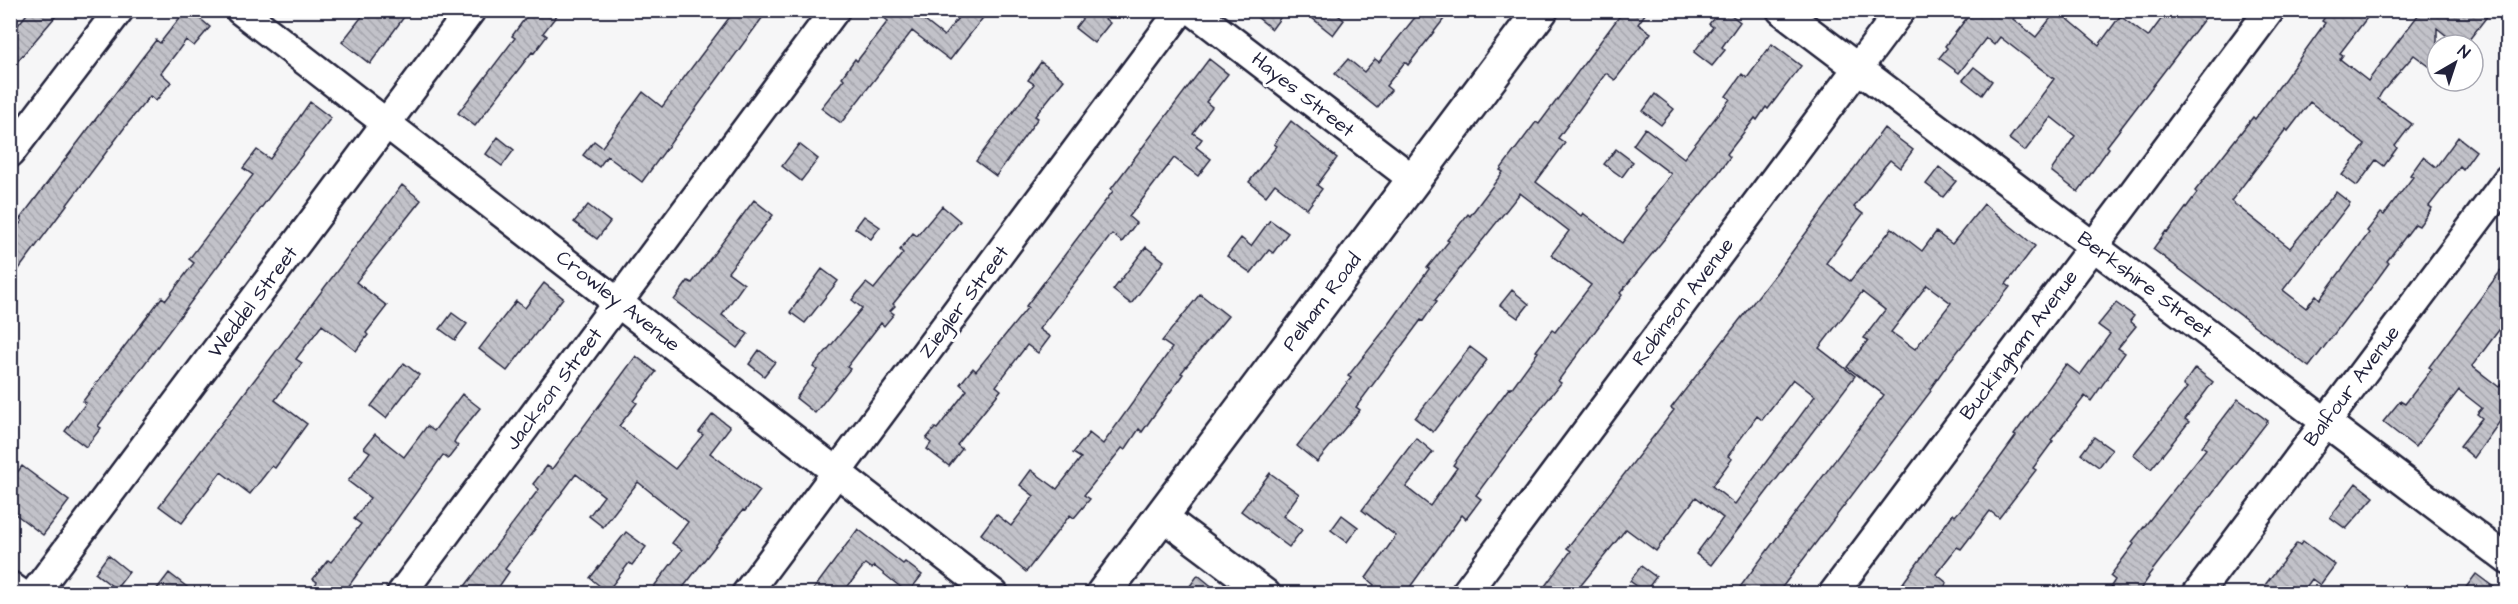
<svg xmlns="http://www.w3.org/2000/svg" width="2518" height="604" font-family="'Architects Daughter',sans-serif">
  <defs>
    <pattern id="building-back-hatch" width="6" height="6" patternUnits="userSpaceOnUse" patternTransform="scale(1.5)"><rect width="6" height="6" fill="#c2c2c9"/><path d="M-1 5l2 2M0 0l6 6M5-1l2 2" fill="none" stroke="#a6a6ae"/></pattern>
  </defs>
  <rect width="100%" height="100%" fill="#f6f6f7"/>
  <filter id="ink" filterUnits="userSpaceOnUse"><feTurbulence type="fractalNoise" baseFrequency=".0167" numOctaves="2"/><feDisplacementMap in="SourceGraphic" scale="12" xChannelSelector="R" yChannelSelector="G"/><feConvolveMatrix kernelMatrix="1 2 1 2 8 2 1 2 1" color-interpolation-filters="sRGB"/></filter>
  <g filter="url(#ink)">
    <path fill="url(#building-back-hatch)" stroke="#22223b" stroke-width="1.5" fill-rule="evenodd" d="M30,10h31l-51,60v-35z
      M186,10h4l20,17 -16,19 -8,-6 -25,33 10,9 -15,19 -6,-5 -22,27 -118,158v-44l12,-16 -2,-2 122,-161 14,-18 4,3z
      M367,10h42l-39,54 -28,-22z
      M531,10h30l-18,23 4,3 -13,17 -2,-1 -57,74 -17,-13 57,-75 -3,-2z
      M735,10h33l-126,172 -35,-26 -8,11 -16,-12 11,-14 8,6 41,-55 19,15z
      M875,10h36l33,26 20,-26h25l-39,50 -38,-29 -71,92 -20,-15 23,-29 -2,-2 13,-18 2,2 31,-40z
      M1089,10h5l16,13 -16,20 -19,-15z
      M1248,10h38l-14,19z
      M1302,10h30l12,10 -11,15z
      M1421,10h30l-43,55 -3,-3 -19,24 5,4 -14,18 -42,-34 13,-15 16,13 11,-13 4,3z
      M1624,10h24l-10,14 13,9 -36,47 -9,-7 -48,65 7,5 -29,39 45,34 2,-3 39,30 25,-33 -2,-2 26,-34 -38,-29 12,-17 39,30 46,-59 -4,-3 16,-22 5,4 25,-34 29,22 -33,43 -2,-2 -9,13 -2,-2 -28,36 3,3 -14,19 -96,117 2,2 -64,86 3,2 -37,47 -48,65 5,4 -15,20 -4,-4 -57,79h-37l6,-9 -8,-7 30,-42 -34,-26 54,-72 17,14 -27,35 24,19 27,-38 -4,-3 20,-29 36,-48 2,1 27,-37 -2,-1 16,-21 3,2 36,-47 -40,-30 18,-24 -49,-38 -85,107 2,1 -14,20 -2,-1 -65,87 4,3 -43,52 -20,-16 54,-68 -3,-2 42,-53 39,-54 -2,-1 22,-27 -2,-1 21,-26 2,2 33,-44 -3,-2 36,-48 3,2z
      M1720,10h5l15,12 -18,25 3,3 -13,16 -18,-14 19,-25 -4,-3z
      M1973,10h46l-6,9 23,18 21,-27 42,35 21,-29 28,21 20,-27h43l-104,136 2,2 -31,44 -27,-21 24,-35 -24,-19 -26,34 -16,-12 45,-60 -54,-42 -6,8 -8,-7 -27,35 -20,-15 8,-10 -2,-2z
      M2330,10h43l-33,43 3,2 -3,4 28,22 51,-67 -5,-4h78l-27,35h-7l-21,-17v44l-23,-17 -32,37 -4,7 34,25 -17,22 2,2 -13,18 -8,-6 -19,26 -15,-11 23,-30 -55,-43 -22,29 -2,-2 -55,72 59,47 46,-56 14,11 -67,87 23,18 10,-13 4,4 49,-66 -2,-2 14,-18 3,2 29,-38 -3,-2 13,-18 13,10 22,-30 18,14 -13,18 -3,-3 -31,40 3,2 -13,18 -4,-2 -28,37 2,2 -21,29 -14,18 -1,-1 -44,58 -156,-118 13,-18 2,1 29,-39 -2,-2 58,-74 2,2 29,-39 41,-57 -3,-2z
      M1209,59l19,15 -22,28 6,5 -19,26 9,6 -6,8 15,12 -13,17 -24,-18 -45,59 7,6 -14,19 -10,-8 -73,95 11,8 -12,16 -11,-8 -31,41 5,4 -44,55 5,4 -13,17 -22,-17 4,-6 -5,-4 9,-11 2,1 30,-39 -7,-6 13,-16 3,3 52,-64 -2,-1 87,-115 -2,-2z
      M1041,62l23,18 -29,36 3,2 -42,58 -20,-15 58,-77 -6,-4z
      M1974,67l18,14 -10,14 -19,-15z
      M1655,94l19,15 -13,16 -18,-14z
      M310,102l21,16 -64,82 -169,226 3,2 -15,19 -21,-16 21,-28 -3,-2 79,-104 4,3 28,-37 -5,-4 64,-84 -10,-7 14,-18 13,9z
      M1291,121l46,37 -20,27 5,4 -15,20 -32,-25 -9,12 -17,-14 28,-36 -3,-2z
      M1884,128l29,22 -13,18 -10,-8 -6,7 -30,40 9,7 -37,49 24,18 42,-53 30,23 14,-19 16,12 32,-40 51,42 -29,38 4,3 -61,75 -19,27 1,2 -154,203h-28l-9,-7 144,-192 -37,-28 21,-27 -4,-2 21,-28 -23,-18 -43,56 36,28 -144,189 -15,-11 27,-36 -27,-21 -40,54 -30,-22 -52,65h-35l32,-43 -4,-3 107,-138 -3,-2 109,-140zM1927,285l24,18 -36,46 -24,-17zM1793,379l22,17 -80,108 -23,-18 20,-27 -4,-3 29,-40 5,4z
      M498,137l16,13 -12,16 -16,-12z
      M799,144l19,15 -17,22 -19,-15z
      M1616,149l17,13 -11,15 -18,-13z
      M1939,167l17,14 -13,16 -17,-13z
      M402,185l19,15 -65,82 31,24 -21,27 2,2 -12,16 -34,-26 -26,34 6,4 -27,37 32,24 -32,44 -3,-2 -22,28 -29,-22 -39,51 -23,-17z
      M754,200l19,15 -45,57 16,12 -22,31 26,19 -11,14 -63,-48 14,-19 4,2z
      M588,205l22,17 -13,17 -23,-17z
      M942,206l18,15 -67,83 2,2 -5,5 4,3 -10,12 -3,-3 -34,44 3,2 -35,44 -19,-15 21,-28 -4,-3 49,-59 -10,-8 14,-17 8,6 29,-36 -3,-3 13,-17 4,3z
      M864,216l16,11 -9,12 -16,-11z
      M1270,220l18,13 -15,20 -4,-3 -18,23 -24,-17 14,-18 10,8z
      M1146,247l18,14 -33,43 -18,-14z
      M2508,261v57l-36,48 27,21 9,-12v35l-34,48 -14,-12 22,-28 -5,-4 5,-6 -23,-18 -44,57 -32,-25 17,-21 5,3 27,-35 -3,-2z
      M822,269l16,12 -33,42 -15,-11z
      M544,283l19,15 -56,73 -28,-22 37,-48 9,7z
      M1512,290l17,14 -11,14 -18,-13z
      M1200,294l28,22 -47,57 2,1 -41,58 -3,-3 -14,21 -3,-2 -38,47 6,4 -16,19 -4,-3 -44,57 -45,-38 15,-20 15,12 23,-30 -14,-11 11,-15 26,19 24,-31 -8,-5 16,-20 14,11 69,-96 -10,-7z
      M2116,303l18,13 -4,5 6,5 -18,22 7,5 -34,48 -6,-5 -34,44 2,1 -20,27 3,2 -37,48 -9,-7 -29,38 -4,-2 -21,27 11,9 -8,11h-44l58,-80 2,2 9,-10 28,-37 24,-33 -2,-1 52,-71 14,11 30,-41 -12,-9z
      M452,313l15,11 -12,16 -15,-11z
      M1470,347l17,13 -54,72 -18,-14z
      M759,350l16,12 -11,14 -15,-12z
      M636,356l20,16 -22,29 3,2 -18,23 56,43 28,-34 -4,-3 14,-18 17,13 -20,26 50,38 -15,20 -2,-1 -65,84h-30l34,-44 -10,-7 16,-21 -50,-40 -35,45 -14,-11 15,-20 -28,-22 -71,95 4,3 -15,22h-35l80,-105 -6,-5 14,-18 5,3z
      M404,363l15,12 -33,43 -15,-12z
      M2195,368l18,14 -28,37 4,3 -38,47 -18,-14 54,-67 -4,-3z
      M462,394l18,14 -22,27 -4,7 4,4 -10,13 -5,-4 -100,139h-34l8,-12 -4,-3 15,-19 3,2 30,-38 -7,-5 16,-21 -22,-17 22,-29 -6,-4 11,-14 29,23 23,-31 7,5z
      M2238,399l30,22 -120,155 1,1 -12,17h-31l9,-14 -5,-4 24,-32 -2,-2 74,-93 -4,-3z
      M2094,437l18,13 -13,17 -18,-13z
      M22,466l47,35 -26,34 -33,-25v-28z
      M1270,473l29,21 -16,22 19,14 -13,17 -48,-36z
      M2356,483l18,14 -28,32 -16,-12z
      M1342,515l16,12 -11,15 -16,-12z
      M858,529l45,35 2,-2 17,13 -14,18 -34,-27 -2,3 -7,-5 -23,30h-32z
      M626,532l20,15 -14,18 -3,-2 -22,29 -17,-14z
      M2303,541l32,24 -15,20 -8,-6 -11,15h-26l-10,-9 32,-42 3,2z
      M108,555l21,17 -13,17 -21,-16z
      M1641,566l15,11 -11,15 -15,-11z
      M169,573l27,21h-43z
      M2476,574l27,20h-42z
      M1198,575l23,19h-37z"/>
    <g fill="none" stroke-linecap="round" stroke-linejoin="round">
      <defs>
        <path id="minor" d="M240,10l754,584
          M1192,10l222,170
          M1781,10l727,550
          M10,153l109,-143
          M1162,516l104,78
          M10,586l11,8
          M34,594l437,-584
          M401,594l434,-584
          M746,594l435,-584
          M1465,594l436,-584
          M1833,594l437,-584
          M2197,594l311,-415"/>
        <path id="major" d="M1103,594l438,-584"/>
      </defs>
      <use href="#minor" stroke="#22223b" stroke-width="33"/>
      <use href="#major" stroke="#22223b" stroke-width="38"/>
      <use href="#minor" stroke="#fff" stroke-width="28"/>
      <use href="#major" stroke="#fff" stroke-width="33"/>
    </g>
  </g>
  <g text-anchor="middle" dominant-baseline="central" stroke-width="6" stroke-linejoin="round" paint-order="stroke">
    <g font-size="20" fill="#22223b" stroke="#fff">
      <text transform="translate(1303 95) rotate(38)">Hayes Street</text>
      <text transform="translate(2145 285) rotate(37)">Berkshire Street</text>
      <text transform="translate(618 301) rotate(38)">Crowley Avenue</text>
      <text transform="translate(253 302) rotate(-53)">Weddel Street</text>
      <text transform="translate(964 302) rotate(-53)">Ziegler Street</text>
      <text transform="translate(1322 302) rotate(-53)">Pelham Road</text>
      <text transform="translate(1683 302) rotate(-53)">Robinson Avenue</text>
      <text transform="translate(2019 345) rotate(-53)">Buckingham Avenue</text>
      <text transform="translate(2352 386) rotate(-53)">Balfour Avenue</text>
      <text transform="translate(554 389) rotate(-53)">Jackson Street</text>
    </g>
  </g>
  <rect width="2518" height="604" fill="none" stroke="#fff" stroke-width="36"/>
  <rect x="18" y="18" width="2482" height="568" fill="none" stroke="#22223b" stroke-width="2" filter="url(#ink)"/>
  <g transform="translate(2455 63) rotate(39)"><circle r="28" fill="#ffffff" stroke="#a7a7b1" stroke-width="1.5"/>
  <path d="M0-4.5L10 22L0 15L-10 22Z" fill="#22223b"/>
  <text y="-9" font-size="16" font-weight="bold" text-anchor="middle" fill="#22223b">N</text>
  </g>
</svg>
